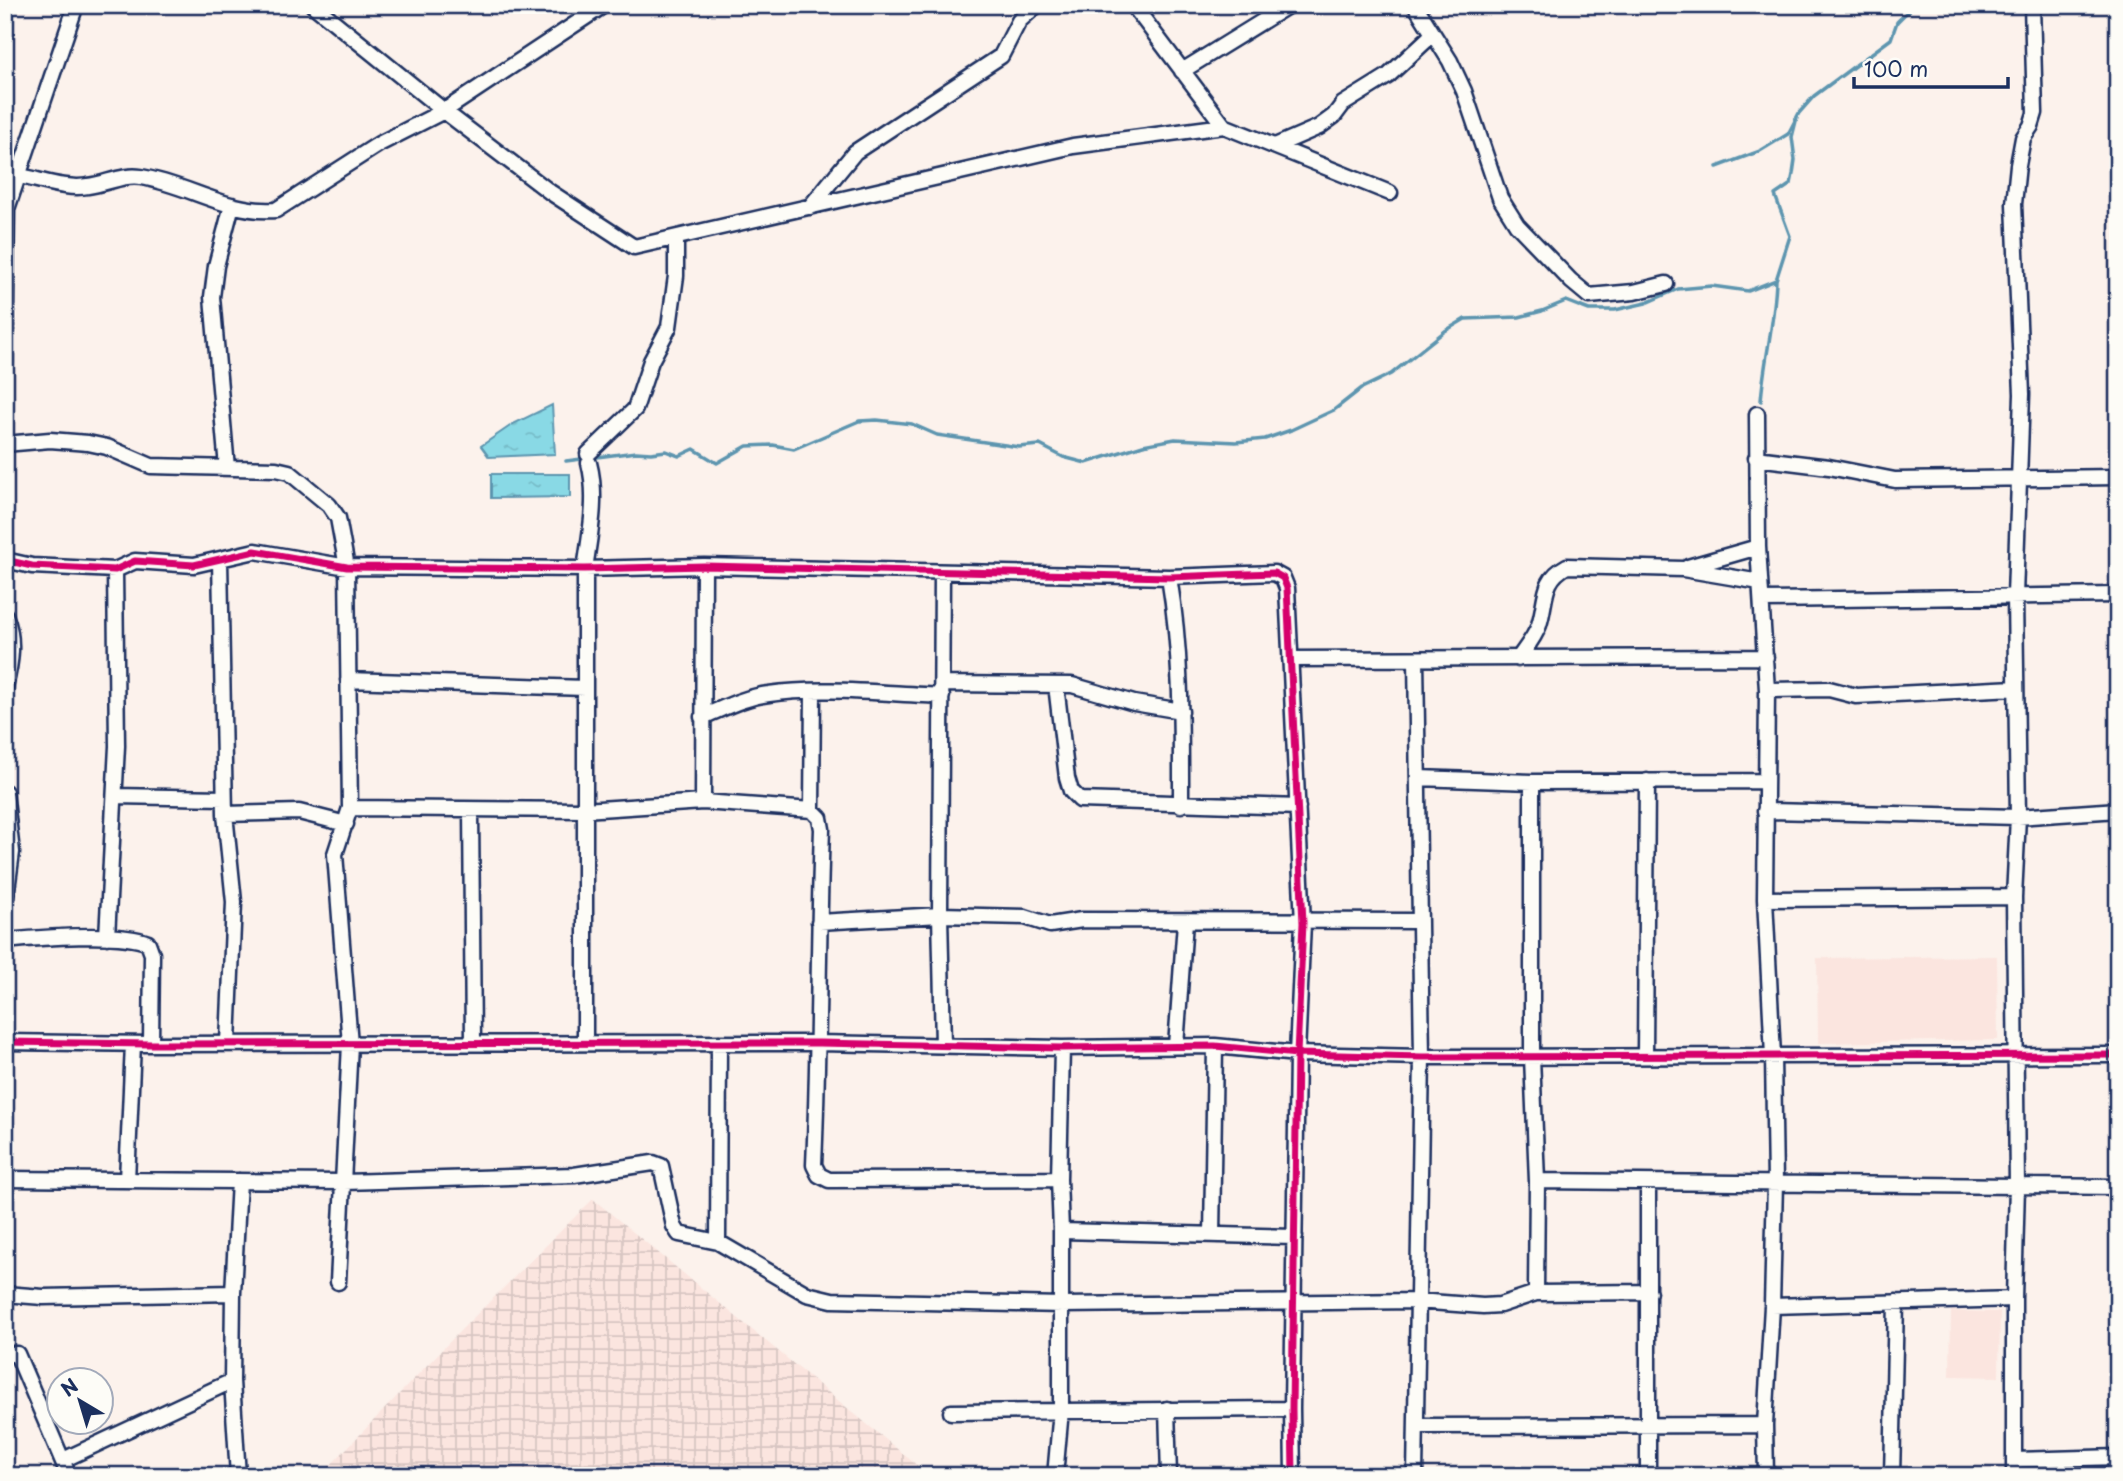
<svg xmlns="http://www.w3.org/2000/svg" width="2123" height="1481" font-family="'Playpen Sans',sans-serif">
  <defs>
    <pattern id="industrial-grid" width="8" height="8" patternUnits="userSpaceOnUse" patternTransform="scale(1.75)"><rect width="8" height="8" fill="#fbe5df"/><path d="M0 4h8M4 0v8" fill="none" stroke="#d7c5c2"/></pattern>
    <pattern id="water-ripples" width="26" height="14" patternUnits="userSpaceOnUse" patternTransform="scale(1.75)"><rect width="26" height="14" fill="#89d9e5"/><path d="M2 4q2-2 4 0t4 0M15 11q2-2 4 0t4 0" fill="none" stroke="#76bbc7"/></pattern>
  </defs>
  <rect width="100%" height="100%" fill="#fcf2ec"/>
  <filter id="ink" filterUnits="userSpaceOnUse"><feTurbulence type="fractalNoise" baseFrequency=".0143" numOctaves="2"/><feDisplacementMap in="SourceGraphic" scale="14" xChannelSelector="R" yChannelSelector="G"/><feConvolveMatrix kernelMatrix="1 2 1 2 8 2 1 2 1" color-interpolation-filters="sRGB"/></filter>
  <g filter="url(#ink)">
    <path fill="#fbe5df" d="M1997,956l1,84 -180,3 -1,-85z
      M1951,1311l49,1 -1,65 -49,-1z"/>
    <path fill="url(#industrial-grid)" d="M593,1199l337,277h-610l142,-147z"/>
    <path fill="url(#water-ripples)" stroke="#5d95af" stroke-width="2" d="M552,405l3,49 -66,3 -8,-11 32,-22z
      M491,474h79v23l-79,1z"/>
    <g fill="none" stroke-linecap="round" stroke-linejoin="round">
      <path stroke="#5d95af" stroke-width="3.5" d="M1717,167l43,-16 28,-17 11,-21 15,-17 77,-57 6,-17 17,-17
        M1761,401c3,-41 14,-80 15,-121
        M566,461l70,-9 15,1 15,-2 13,5 15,-7 23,14 30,-17 26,-1 21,4 65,-28 18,-1 35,4 25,11 82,12 21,-2 23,12 23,6 57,-18 32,-6 61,3 29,-3 26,-9 43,-20 28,-22 29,-14 54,-43 20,-12 54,-2 23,-6 24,-10 23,9h26l31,-7 32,-14 34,-3 36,5 28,-11 14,-44 -15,-41 16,-11 2,-10 2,-14 -3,-23 5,-20"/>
      <defs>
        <path id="minor" d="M313,5l131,106 106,81 84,55 439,-101 151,-20 166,67
          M1133,5l91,121
          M1415,5l35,56 14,30 36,107 17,27 54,56 18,15 45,-4 32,-8
          M1182,71l107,-66
          M1275,146l44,-19 15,-11 9,-12 45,-28 45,-42
          M20,176c21,4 47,14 68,10 18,-2 35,-12 53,-9 46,7 88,37 135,33l103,-66 65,-33 160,-106
          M810,207l45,-55 146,-96 18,-35 18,-16
          M5,363l2,-154 69,-204
          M1757,414l1,133 9,143 -2,209 8,157 2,127 -3,123 -7,119 1,51
          M5,444l45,-4 38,3 19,4 44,19 125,3 13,3 40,33 9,13 9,49 3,241 -15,46 15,190 -12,238
          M588,454l47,-45 16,-48 18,-34 7,-51v-37
          M1756,458l73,9 66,13 223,-3
          M227,468l-15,-171 4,-31 16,-61
          M5,560l27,6 83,4 20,-9 59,4 61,-14 92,16 238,2 119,-3 465,11 105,-4 9,5 4,10 16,335 -6,131 -5,355 1,67
          M220,560l5,254 9,88 -6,141
          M1688,567l70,-20
          M942,572l-2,343 3,129
          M1169,577c13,77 12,150 12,228
          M1762,600l356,-5
          M5,615c10,24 6,48 0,72
          M1290,659l476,-2
          M1518,659c7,-10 17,-22 21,-34 8,-25 2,-45 28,-59l116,3 77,13
          M348,680l237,8
          M942,684l130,1 62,18 47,8
          M1056,685l11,93 4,13 9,9 218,7
          M1767,690l62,-1 27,7 159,-8
          M702,717c22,-9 43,-20 67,-23 53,-8 118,0 173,2
          M1418,778l114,4 234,-1
          M1532,782v275l5,124 -1,112
          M5,792l7,60 -7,53
          M115,796l109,2
          M703,802l1,-236
          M350,808l234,2 119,-8 109,8 8,8 2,11c-4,112 -3,224 -8,336l5,10 10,5 230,-1
          M471,810l2,233
          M812,810l1,-119
          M1765,811l253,6 100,-7
          M225,814l74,-2 47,12
          M1765,899l249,-2
          M819,922l121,-7 85,2 25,8 32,-5 337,1
          M107,937l10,-191 -2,-176
          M5,941c32,-3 117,-10 143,2l4,11 -1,90
          M5,1042l146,2 668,-1 243,5 153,-2 82,8 125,3 696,-2
          M585,1043v-474c5,-35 13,-72 4,-106
          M1176,1046l9,-124
          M1645,1056l2,-275
          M5,1179l339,3 230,-7 79,-12 8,3 13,60 5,8 39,8 89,52 25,6 230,5 355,-4 66,5 17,-1 36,-12 113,-1
          M127,1180l6,-136
          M1537,1181l581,6
          M1648,1184v292
          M1061,1231l234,6
          M1212,1235l3,-189
          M718,1242l1,-199
          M5,1294l38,3 190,-4
          M1772,1306l242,-7
          M5,1354h12l52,122
          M1167,1409l2,67
          M951,1412l341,-3
          M1416,1426l349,-1
          M63,1460l169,-79
          M2014,1460l104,-3
          M238,1476l-6,-95 1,-88 6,-112
          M1055,1476l6,-66v-179l-2,-52 3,-131
          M1415,1476l7,-419 -6,-398
          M1892,1476l4,-174
          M2014,1476v-177l3,-114 -3,-288 4,-80 -3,-221 7,-202 -8,-190 4,-39 5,-27 8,-12 4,-13 -3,-108"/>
      </defs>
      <use href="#minor" stroke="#1b2f5e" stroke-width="19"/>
      <use href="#minor" stroke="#fdfcf7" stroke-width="14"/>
      <defs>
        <path id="cycleway" d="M5,560l27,6 83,4 20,-9 59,4 61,-14 92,16 238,2 119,-3 465,11 105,-4 9,5 4,10 16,335 -6,131 -5,355 1,67
          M5,1042l146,2 668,-1 243,5 153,-2 82,8 125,3 696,-2"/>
      </defs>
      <use href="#cycleway" stroke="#fdfcf7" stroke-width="11"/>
      <use href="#cycleway" stroke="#d6006c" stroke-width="7"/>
    </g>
  </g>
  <rect width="2123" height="1481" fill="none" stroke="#fdfcf7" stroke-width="28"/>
  <rect x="14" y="14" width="2095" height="1453" fill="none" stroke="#1b2f5e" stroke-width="2.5" filter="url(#ink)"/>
  <g transform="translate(80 1401) rotate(322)"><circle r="33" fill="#fdfcf7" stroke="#a3aaba" stroke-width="2"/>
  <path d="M0-5L12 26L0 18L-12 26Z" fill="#1b2f5e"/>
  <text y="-10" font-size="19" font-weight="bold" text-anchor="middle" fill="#1b2f5e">N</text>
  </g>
  <path d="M1854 77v10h154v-10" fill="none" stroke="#1b2f5e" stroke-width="3.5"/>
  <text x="1864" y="77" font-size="21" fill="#1b2f5e" stroke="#fdfcf7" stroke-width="5" paint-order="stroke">100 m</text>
</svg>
